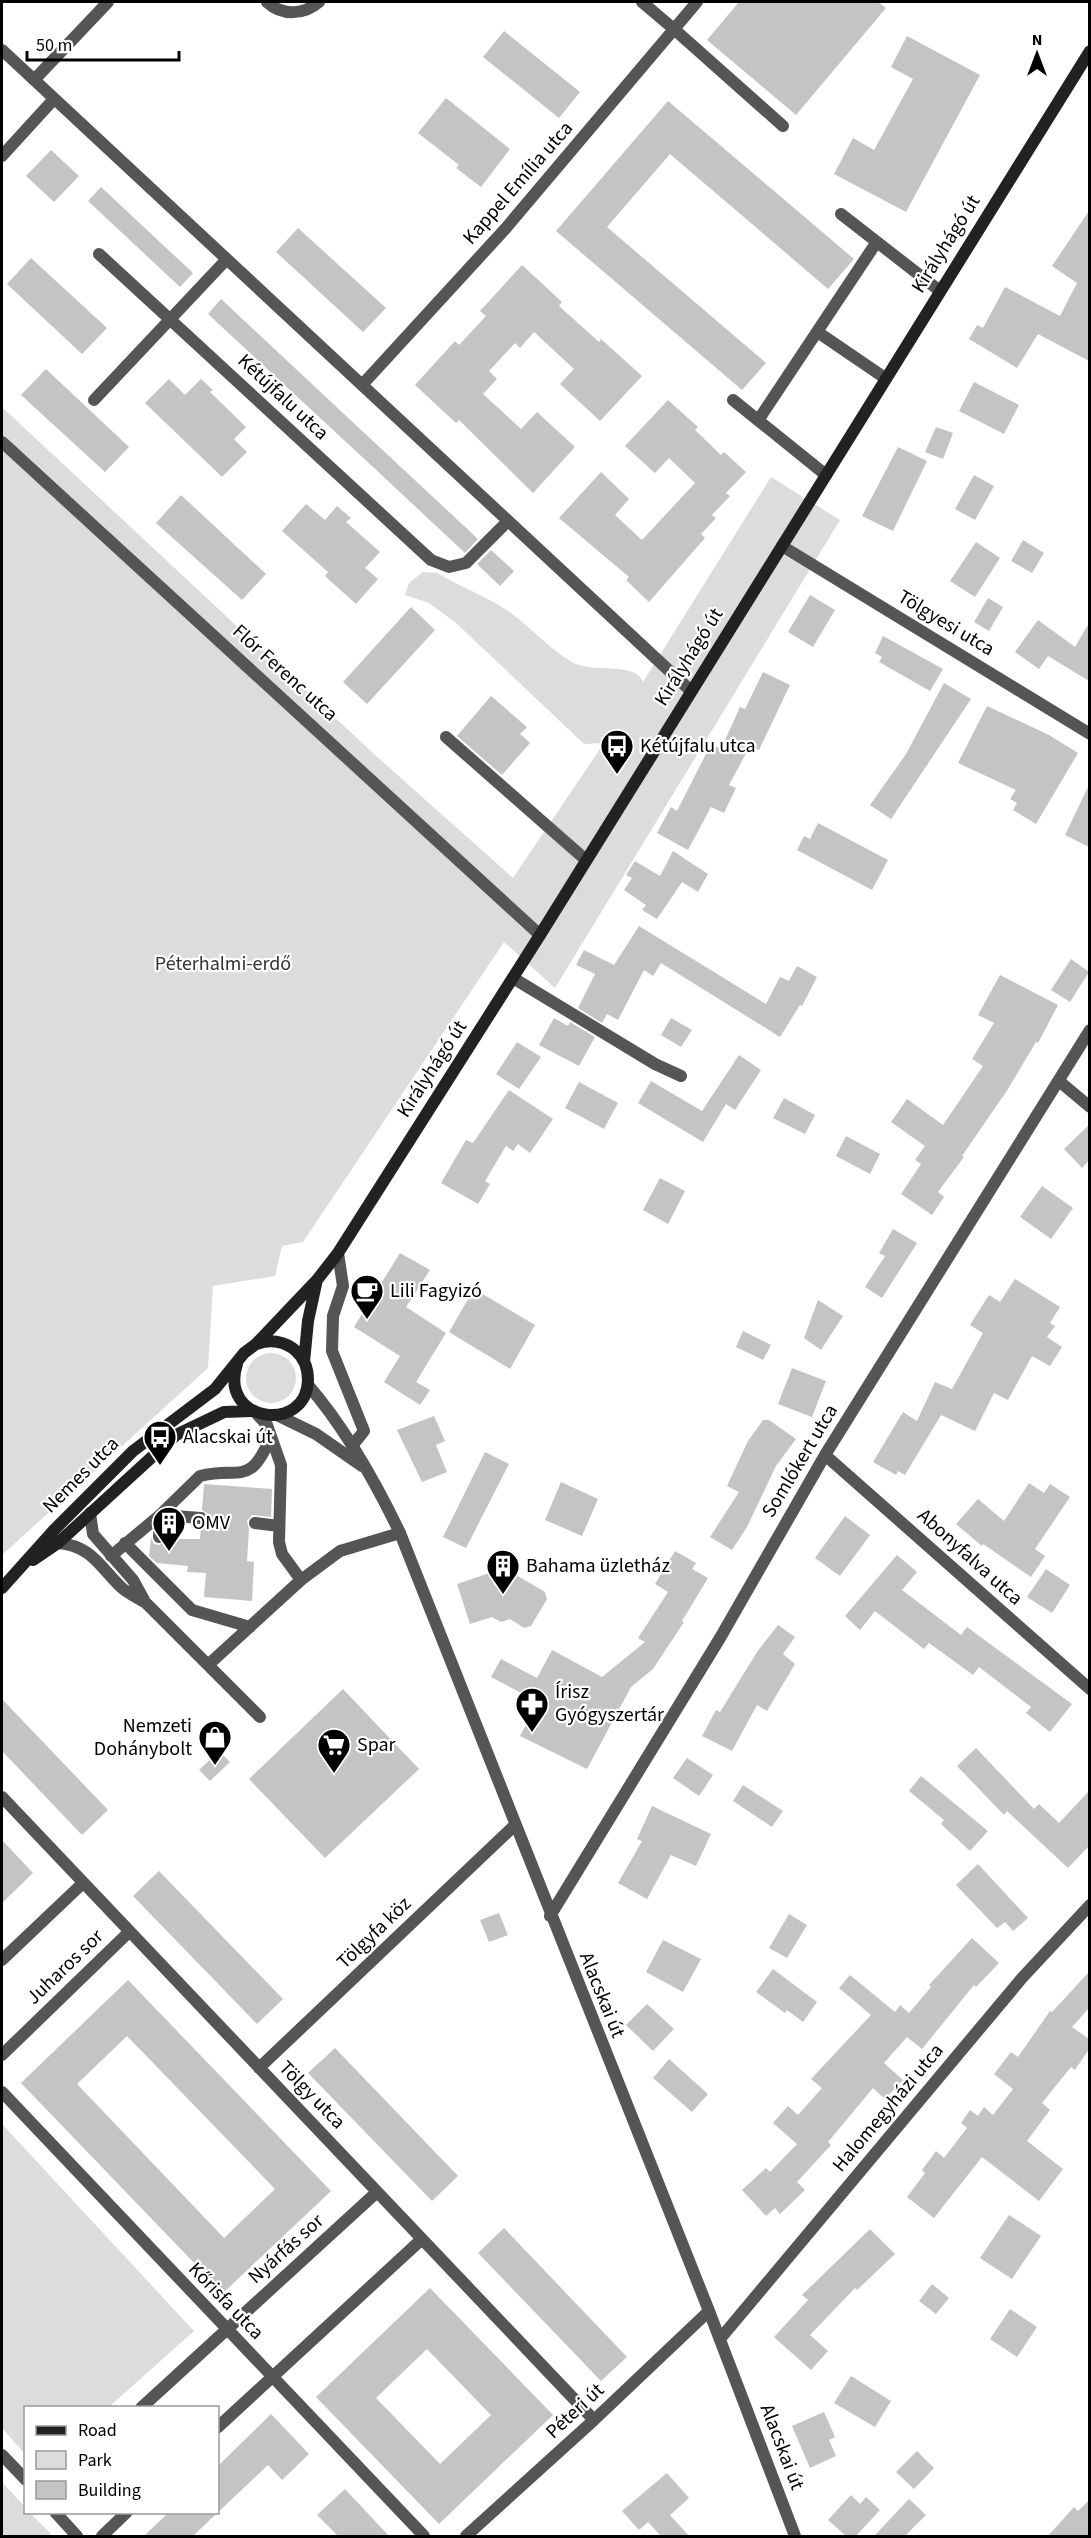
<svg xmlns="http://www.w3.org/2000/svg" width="1091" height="2538" font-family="'Source Sans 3',sans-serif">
  <rect width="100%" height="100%" fill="#fff"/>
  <path fill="#dcdcdc" d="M2,407l372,347 139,124 91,-135 -20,1 -129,-122 -26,-19 -24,-8 4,-12 14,-11 14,1c24,14 51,24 74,40 21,15 38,36 61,49 20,12 64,-1 71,20l128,-205 69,43 -285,468 -51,-46 -201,300 -21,4 -7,30 -62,10 -5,82 -206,187z
    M246 1378a25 25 0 1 1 50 0a25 25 0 1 1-50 0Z
    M2,2124l192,207 -85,76 -83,1 -1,46 -23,-26z
    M2,2482l23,25 1,5 4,1 21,21 -3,2h-46z"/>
  <path fill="#c4c4c4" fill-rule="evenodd" d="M739,2h139l8,6 -90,107 -89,-75z
    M504,31l76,61 -21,26 -76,-61z
    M907,36l73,39 -74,137 -72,-38 19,-36 21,12 39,-71 -22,-12z
    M446,98l64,51 -29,38 -25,-19 3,-3 -41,-32z
    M668,101l186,158 -26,30 -158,-135 -63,73 159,136 -24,27 -186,-159z
    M51,150l28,26 -25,26 -28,-26z
    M101,187l92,86 -13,14 -92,-86z
    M1089,211v150l-51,-27 -21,34 -48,-29 8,-14 6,3 22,-41 55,29 17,-33 -25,-17z
    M298,228l88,80 -23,24 -87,-80z
    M31,258l76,70 -25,26 -75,-70z
    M522,265l40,37 -3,4 40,36 2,-3 41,37 -42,45 -40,-37 14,-15 -40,-37 -14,16 -5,-5 -26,28 8,8 -14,15 38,35 16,-17 38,35 -42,46 -74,-73 -3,3 -41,-38 40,-44 4,4 27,-29 -6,-5z
    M221,299l123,115 134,125 -13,14 -92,-86 -165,-153z
    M46,369l83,78 -24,25 -84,-77z
    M169,379l16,16 16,-16 12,11 -3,2 36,35 -12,12 13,13 -25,25 -77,-74z
    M974,382l45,23 -15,29 -45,-23z
    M668,400l30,27 -3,3 26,25 3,-3 22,20 -20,21 4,3 -18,19 4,3 -15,16 4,4 -56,64 -23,-22 3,-3 -70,-59 42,-46 28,27 -14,16 27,25 53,-57 -26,-25 -14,15 -30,-27z
    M936,427l17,6 -10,26 -18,-7z
    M898,447l29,14 -34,70 -31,-15z
    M974,475l20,11 -19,34 -20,-11z
    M181,495l85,79 -24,26 -86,-77z
    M306,504l19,16 12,-14 14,12 -5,4 34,30 -15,16 13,11 -22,25 -31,-28 3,-4 -46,-41z
    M1023,540l21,13 -12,20 -21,-12z
    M976,542l24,16 -25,39 -25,-16z
    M491,550l23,21 -14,15 -23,-22z
    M810,595l25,15 -22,37 -25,-15z
    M988,598l15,9 -14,24 -15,-9z
    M411,607l24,23 -68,74 -24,-22z
    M1038,620l37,27 14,-24v58l-41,-25 -9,13 -24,-17z
    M883,636l60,33 -13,22 -51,-29 3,-5 -7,-4z
    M763,672l27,13 -31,65 -9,-4 -21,39 7,3 -12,25 -13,-6 -23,43 -31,-17 14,-26 6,4 34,-67 10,5 19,-42 5,2z
    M944,683l27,16 -80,120 -21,-14 36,-51z
    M491,696l36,31 -7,7 10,9 -28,32 -45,-39z
    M987,706l62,29 29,18 -42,71 -23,-14 4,-7 -7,-4 6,-9 -58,-27z
    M1089,785v62l-24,-12z
    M818,823l70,37 -16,30 -75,-40 7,-14 6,3z
    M673,851l35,23 -10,18 -16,-10 -25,37 -15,-9 4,-5 -22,-15 8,-12 -6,-3 9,-14 25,15z
    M639,926l127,78 14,-27 9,4 8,-15 20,11 -15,29 -2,-1 -20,32 -119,-74 -8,13 -9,-6 -26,50 -11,-6 -5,9 -24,-15 17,-34 -19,-9 8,-15 30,15z
    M1071,959l18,13 -19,30 -19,-12z
    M1000,975l58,30 -20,38 -2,-1 -28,47 -46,67 2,1 -26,35 6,5 -12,18 -31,-21 20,-30 -6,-4 10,-14 -34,-24 16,-23 36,26 40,-59 -11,-7 22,-36 -16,-8z
    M554,1018l14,8 2,-4 25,15 -16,29 -40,-21z
    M671,1018l21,12 -11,17 -20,-12z
    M517,1042l24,15 -22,32 -23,-15z
    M739,1055l22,15 -26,40 -9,-6 -23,38 -65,-39 13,-22 51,30z
    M579,1082l39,21 -14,26 -39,-21z
    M509,1090l44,29 -23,34 -12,-9 -5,7 -7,-5 -21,35 5,3 -12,20 -37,-21 25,-43 7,3z
    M784,1098l31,17 -10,19 -32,-16z
    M1089,1125v35l-7,8 -18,-19z
    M846,1136l34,18 -10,20 -34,-18z
    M660,1178l25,13 -17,33 -25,-14z
    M1042,1186l31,22 -22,31 -31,-22z
    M893,1229l24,14 -35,55 -17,-11 20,-31 -6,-3z
    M400,1253l30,17 -24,37 40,26 -30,49 14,8 -10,15 -36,-23 16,-26 -46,-29z
    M1015,1279l45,28 -10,16 5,3 -8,11 15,10 -12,19 -18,-10 -24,44 -14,-7 -19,38 -34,-16 -36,60 -7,-4 -2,4 -23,-13 30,-50 14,9 18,-39 17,7 31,-56 -13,-8 19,-30 11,7z
    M474,1289l61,36 -25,44 -61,-37z
    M818,1300l25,16 -22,34 -17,-12z
    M743,1331l28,14 -8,15 -27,-13z
    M792,1368l34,13 -14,36 -34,-13z
    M434,1416l11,25 -9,4 11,27 -25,10 -25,-52z
    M763,1420h6l27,19 -20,27 -29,61 -15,23 -22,-13 29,-45 -12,-6 21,-45z
    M485,1452l24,12 -43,84 -23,-11z
    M561,1482l37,17 -16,37 -37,-16z
    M1029,1483l15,10 6,-9 20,13 -35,52 10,7 -14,21 -48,-33 -1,2 -26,-22 22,-25 26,22z
    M204,1484l68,5 -1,28 -19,-2 -5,6 2,8 -2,32 7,1 -2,39 -48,-4 2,-24 -19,-1 1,-6 -31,-3 -8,-7 2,-18 3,6 5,1 8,-6h33l1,-13 8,-7 -1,-5 -6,-4z
    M845,1516l25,19 -30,41 -25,-18z
    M675,1551l21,12 -4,6 16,9 -26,43 2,1 -31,47 -22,18 -44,82 -67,-33 18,-34 -47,-25 10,-18 36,19 15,-28 50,27 43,-35 -7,-4 30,-46 -13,-8z
    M897,1555l20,17 -15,18 59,45 6,-8 105,77 -22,28 -24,-19 5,-6 -52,-40 -6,8 -44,-32 -5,6 -49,-38 -15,19 -15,-14z
    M504,1568l41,24 2,7 -16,27 -7,2 -14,-9 -9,3 -9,-5 -22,7 -13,-40z
    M1046,1569l24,16 -18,28 -25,-16z
    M778,1625l17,12 -12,17 12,10 -28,47 -10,-6 -25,46 -30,-15 14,-26 4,2 37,-60z
    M343,1689l76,80 -94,89 -76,-79z
    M2,1699l106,111 -26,25 -80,-84z
    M976,1748l58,61 5,-5 20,19 30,-32v55l-21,22 -61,-57 -3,4 -47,-49z
    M219,1751l11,11 -20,19 -11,-11z
    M687,1758l26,17 -14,21 -26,-18z
    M921,1776l67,55 -18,20 -29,-27 3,-4 -35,-29z
    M743,1785l40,26 -11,16 -39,-26z
    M652,1806l59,28 -15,32 -25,-11 -24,44 -29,-16 24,-42 -5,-2z
    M2,1840l31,33 -31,30z
    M978,1864l50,54 -15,13 -8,-9 -8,6 -41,-43z
    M159,1871l124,128 -26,25 -124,-128z
    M499,1913l9,22 -19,7 -9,-22z
    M789,1914l18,11 -20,33 -18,-10z
    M972,1938l27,25 -23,24 -2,-2 -52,64 -15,-12 -23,26 19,17 -18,19 -12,-11 -45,54 3,3 -34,37 8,8 -25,24 -5,-6 -9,8 -24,-26 24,-22 4,4 27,-28 -24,-21 15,-17 10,9 24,-27 -11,-9 60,-64 -32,-27 11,-13 45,37 5,-7 9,8 22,-26 -2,-2z
    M663,1940l38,19 -18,33 -37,-20z
    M773,1969l44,33 -14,20 -16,-12 -2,3 -29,-21z
    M1089,1972v36l-17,19 17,12v10l-14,21 -4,-3 -29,36 8,7 -23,31 36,28 -24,32 -57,-44 -48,61 -27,-21 18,-24 -3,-3 14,-19 8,7 23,-30 -6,-5 9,-13 8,6 6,-9 9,8 20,-26 -19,-15 17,-22 7,5 32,-46 2,1z
    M128,1980l203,211 -108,102 -202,-210zM127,2036l148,153 -51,49 -147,-154z
    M647,2004l27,25 -21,22 -27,-26z
    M335,2048l123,128 -26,25 -124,-128z
    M669,2059l39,35 -16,18 -39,-34z
    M1009,2215l32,21 -29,43 -32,-21z
    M504,2228l123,129 -26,24 -123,-128z
    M870,2229l25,25 -38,36 -2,-2 -45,47 18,16 -17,19 -37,-33 34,-37 -6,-5z
    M932,2284l17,14 -13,16 -17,-13z
    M430,2288l123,127 -114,109 -123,-127zM427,2349l64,66 -51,49 -64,-66z
    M1010,2309l27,18 -20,30 -27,-18z
    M851,2376l40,25 -16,26 -41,-24z
    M824,2412l11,25 -6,3 7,16 -26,12 -18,-42z
    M271,2414l38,40 -27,26 -14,-15 -75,71h-49l25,-24h49v-46z
    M917,2451l17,17 -20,21 -18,-17z
    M667,2473l22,25 -19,17 19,21h-28l-13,-14 -9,8 -17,-19z
    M345,2489l44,47h-51l-21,-21z
    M851,2495l9,9 6,-7 14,13 -24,26h-10l-18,-16z
    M909,2499l17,16 -21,21h-31z
    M1089,2500v36h-41l26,-29 4,4z"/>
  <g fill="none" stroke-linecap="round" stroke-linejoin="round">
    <path stroke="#555" stroke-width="12" d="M675,30l108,96
      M841,214l99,77
      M819,333l66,45
      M733,400l93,75
      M759,419l117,-176
      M446,737l140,123
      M513,978l142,86 26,12
      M338,1253l5,33 -10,30 -1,35 32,80 -12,15
      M256,1413l11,12 14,40 -2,77 3,12 19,26
      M90,1513l3,21 40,46 11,20
      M255,1523l24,3
      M159,1537l1,-22 41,3
      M58,1543c34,3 41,23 64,45 7,6 16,10 24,15l114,114
      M125,1543l67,67 58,17
      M111,1556l49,-41 40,-39c40,-10 50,12 71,-40
      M208,1665l93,-85 39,-29 60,-18"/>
    <path stroke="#555" stroke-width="12" d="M267,2c15,14 37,13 52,0
      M642,2l33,28
      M2,50l689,641
      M34,80l74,-78
      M2,156l52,-57
      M99,254l332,306 18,7 17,-4 42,-42
      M362,385l144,-157 191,-226
      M94,400l133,-141
      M2,442l538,493
      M782,546l308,188
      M1059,1081l31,26
      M308,1385c38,44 67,96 92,148l309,778 86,225
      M277,1415l39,19 46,32
      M825,1455l265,234
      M2,1797l592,623
      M550,1916l170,-278 105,-183 265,-425
      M2,1960l81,-77
      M2,2055l127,-123
      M259,2068l256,-243
      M2,2092l422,444
      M720,2339l302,-361 68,-73
      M141,2408l236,-216
      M218,2427l204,-188
      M2,2455l24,25
      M55,2512l22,24
      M102,2536l25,-24
      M466,2536l128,-116 115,-109"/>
    <path stroke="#222" stroke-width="12" d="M304,1362l4,-41 8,-37
      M237,1364c-19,59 70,70 71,16 0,-11 -4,-22 -12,-29 -11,-10 -26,-12 -39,-7
      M33,1560l25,-17 118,-108 48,-23 28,-1
      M2,1588l52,-58 79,-79 82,-62 29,-36 12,-9 61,-64 21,-27 202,-318 550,-884"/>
  </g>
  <defs>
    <symbol id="bus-pin" viewBox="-11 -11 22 30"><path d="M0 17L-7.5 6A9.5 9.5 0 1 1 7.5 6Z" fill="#000" stroke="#fff"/><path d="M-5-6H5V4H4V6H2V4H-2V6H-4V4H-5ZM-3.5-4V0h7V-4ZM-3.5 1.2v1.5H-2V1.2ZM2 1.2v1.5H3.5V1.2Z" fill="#fff"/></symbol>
    <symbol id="cafe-pin" viewBox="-11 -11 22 30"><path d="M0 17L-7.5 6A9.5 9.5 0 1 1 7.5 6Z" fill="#000" stroke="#fff"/><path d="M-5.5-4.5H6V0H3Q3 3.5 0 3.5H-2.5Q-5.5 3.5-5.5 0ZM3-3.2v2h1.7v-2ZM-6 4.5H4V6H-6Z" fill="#fff"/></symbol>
    <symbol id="building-pin" viewBox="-11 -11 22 30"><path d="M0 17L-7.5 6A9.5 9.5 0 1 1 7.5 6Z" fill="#000" stroke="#fff"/><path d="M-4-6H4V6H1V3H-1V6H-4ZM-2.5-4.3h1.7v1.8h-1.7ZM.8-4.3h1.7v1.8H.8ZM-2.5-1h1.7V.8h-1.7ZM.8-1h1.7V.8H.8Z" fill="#fff"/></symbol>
    <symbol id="pharmacy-pin" viewBox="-11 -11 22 30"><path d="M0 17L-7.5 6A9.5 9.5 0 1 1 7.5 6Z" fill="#000" stroke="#fff"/><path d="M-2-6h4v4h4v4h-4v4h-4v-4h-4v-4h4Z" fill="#fff"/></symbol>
    <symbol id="shop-pin" viewBox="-11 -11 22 30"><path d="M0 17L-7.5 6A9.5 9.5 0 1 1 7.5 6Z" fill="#000" stroke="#fff"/><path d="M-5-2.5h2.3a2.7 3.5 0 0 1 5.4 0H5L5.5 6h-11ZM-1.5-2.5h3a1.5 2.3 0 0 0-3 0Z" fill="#fff"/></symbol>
    <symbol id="supermarket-pin" viewBox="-11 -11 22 30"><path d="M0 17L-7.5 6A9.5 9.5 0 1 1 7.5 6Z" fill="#000" stroke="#fff"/><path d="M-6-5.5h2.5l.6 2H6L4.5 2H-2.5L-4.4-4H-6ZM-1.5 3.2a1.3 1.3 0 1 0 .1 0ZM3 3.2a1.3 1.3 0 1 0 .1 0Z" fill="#fff"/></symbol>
  </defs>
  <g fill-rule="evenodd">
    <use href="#bus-pin" x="598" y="727" width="38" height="52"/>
    <use href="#cafe-pin" x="348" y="1272" width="38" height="52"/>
    <use href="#bus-pin" x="141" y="1418" width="38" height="52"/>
    <use href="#building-pin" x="150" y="1504" width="38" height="52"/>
    <use href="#building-pin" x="484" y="1547" width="38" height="52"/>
    <use href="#pharmacy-pin" x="513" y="1685" width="38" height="52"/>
    <use href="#shop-pin" x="196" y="1718" width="38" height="52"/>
    <use href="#supermarket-pin" x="315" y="1726" width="38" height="52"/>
  </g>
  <g text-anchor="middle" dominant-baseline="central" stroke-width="4.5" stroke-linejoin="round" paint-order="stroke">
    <g font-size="20" fill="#000" stroke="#fff">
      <text transform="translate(518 183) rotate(-49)">Kappel Emília utca</text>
      <text transform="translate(946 244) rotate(-58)">Királyhágó út</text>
      <text transform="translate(283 397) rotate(43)">Kétújfalu utca</text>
      <text transform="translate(946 623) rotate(31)">Tölgyesi utca</text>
      <text transform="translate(689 657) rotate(-58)">Királyhágó út</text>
      <text transform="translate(285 673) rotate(42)">Flór Ferenc utca</text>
      <text transform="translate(432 1069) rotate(-57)">Királyhágó út</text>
      <text transform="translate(800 1461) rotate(-59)">Somlókert utca</text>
      <text transform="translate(81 1475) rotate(-45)">Nemes utca</text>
      <text transform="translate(970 1557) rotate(42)">Abonyfalva utca</text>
      <text transform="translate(374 1933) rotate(-44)">Tölgyfa köz</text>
      <text transform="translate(65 1967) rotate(-44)">Juharos sor</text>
      <text transform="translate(602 1995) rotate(68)">Alacskai út</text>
      <text transform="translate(312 2095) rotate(46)">Tölgy utca</text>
      <text transform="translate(888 2108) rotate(-50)">Halomegyházi utca</text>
      <text transform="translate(286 2249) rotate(-42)">Nyárfás sor</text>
      <text transform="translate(226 2301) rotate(46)">Kőrisfa utca</text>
      <text transform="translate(575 2411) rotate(-43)">Péteri út</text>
      <text transform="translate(782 2447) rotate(69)">Alacskai út</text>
    </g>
    <g font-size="20" fill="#000" stroke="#fff" text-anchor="start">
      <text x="640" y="746">Kétújfalu utca</text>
      <text x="390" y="1291">Lili Fagyizó</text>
      <text x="183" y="1437">Alacskai út</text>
      <text x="192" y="1523">OMV</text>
      <text x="526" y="1566">Bahama üzletház</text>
      <text x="555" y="1692">Írisz<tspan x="555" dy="23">Gyógyszertár</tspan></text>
      <text x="192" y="1726" text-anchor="end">Nemzeti<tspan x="192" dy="23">Dohánybolt</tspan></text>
      <text x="357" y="1745">Spar</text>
    </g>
    <g font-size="20" fill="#333" stroke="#fff">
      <text x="223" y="964">Péterhalmi-erdő</text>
    </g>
  </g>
  <rect width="1091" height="2538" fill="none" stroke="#000000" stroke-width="6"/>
  <rect x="24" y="2406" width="195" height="108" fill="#ffffff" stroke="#999999" stroke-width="1.5"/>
  <rect x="36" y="2426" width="30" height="9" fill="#222222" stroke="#999999" stroke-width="1.5"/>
  <text x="78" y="2436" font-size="18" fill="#000000">Road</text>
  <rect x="36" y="2451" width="30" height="18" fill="#dcdcdc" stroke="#999999" stroke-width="1.5"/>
  <text x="78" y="2466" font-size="18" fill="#000000">Park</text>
  <rect x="36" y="2481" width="30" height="18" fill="#c4c4c4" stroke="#999999" stroke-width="1.5"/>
  <text x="78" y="2496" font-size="18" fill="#000000">Building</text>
  <g transform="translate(1037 54)" stroke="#ffffff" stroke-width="4.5" paint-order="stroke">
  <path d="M0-4.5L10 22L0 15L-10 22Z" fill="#000000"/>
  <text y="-9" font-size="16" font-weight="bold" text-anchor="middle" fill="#000000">N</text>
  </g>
  <path d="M27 51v9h152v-9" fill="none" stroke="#000000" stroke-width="3"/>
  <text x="36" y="51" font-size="18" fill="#000000" stroke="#ffffff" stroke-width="4.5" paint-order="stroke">50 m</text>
</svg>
